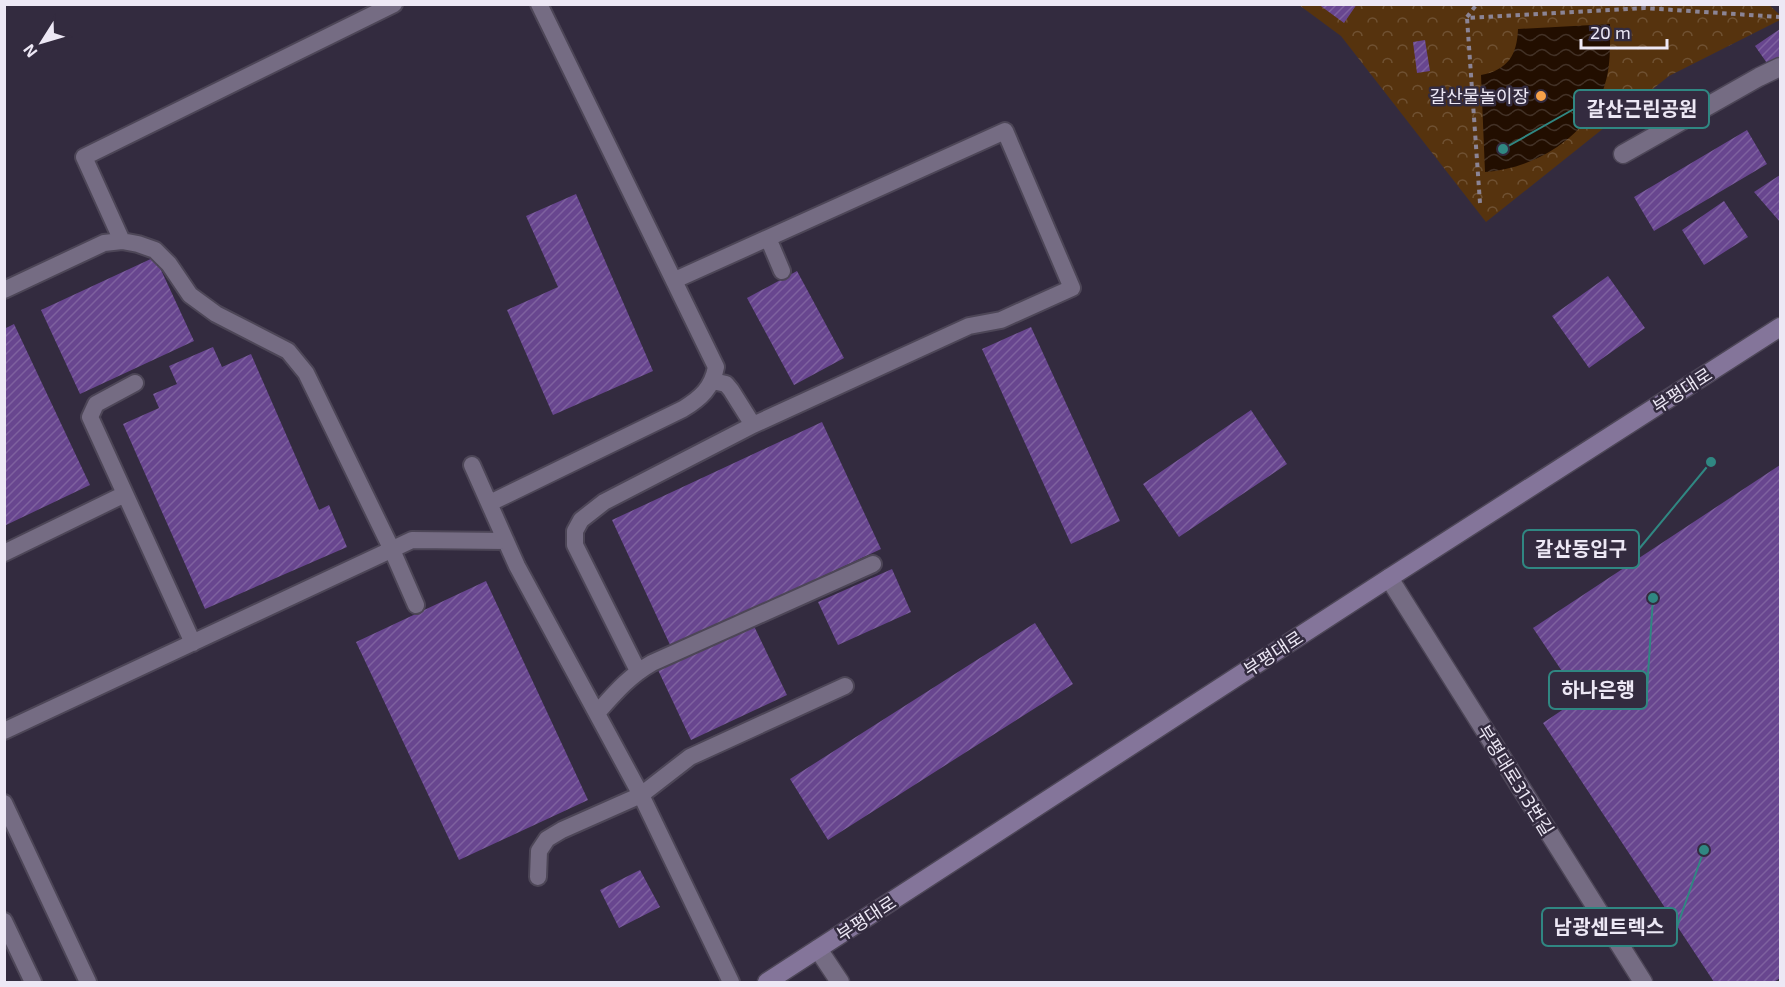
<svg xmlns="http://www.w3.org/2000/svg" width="1785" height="987" font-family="'Exo 2','Noto Sans KR',sans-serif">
  <defs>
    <pattern id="park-crowns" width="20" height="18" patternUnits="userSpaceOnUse" patternTransform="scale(1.5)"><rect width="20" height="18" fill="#56330e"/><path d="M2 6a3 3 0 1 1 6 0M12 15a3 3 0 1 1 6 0" fill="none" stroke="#6f5132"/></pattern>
    <pattern id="water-waves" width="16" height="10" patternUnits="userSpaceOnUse" patternTransform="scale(1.5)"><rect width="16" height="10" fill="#220e00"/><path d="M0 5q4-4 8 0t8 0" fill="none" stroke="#423126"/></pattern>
    <pattern id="building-hatch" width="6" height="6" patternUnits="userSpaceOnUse" patternTransform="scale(1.5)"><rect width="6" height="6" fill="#68468f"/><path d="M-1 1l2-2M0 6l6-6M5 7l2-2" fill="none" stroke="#7e619f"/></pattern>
  </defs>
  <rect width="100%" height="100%" fill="#332b3f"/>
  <path fill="url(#park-crowns)" d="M1768,4l12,11v5l-111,56 -183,146 -145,-186 -42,-31z"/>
  <path fill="url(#water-waves)" d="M1610,24c0,20 1,41 -5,60 -14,51 -70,85 -120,88l-4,-97c27,-5 36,-20 37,-46z"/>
  <path fill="url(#building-hatch)" d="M1318,4h39l-13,19z
    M1780,29v29l-11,8 -14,-20z
    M1425,40l5,31 -13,2 -4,-31z
    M1747,130l20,34 -113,67 -20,-34z
    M1780,175v47l-26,-30z
    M576,194l77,177 -100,44 -46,-105 51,-23 -32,-71z
    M1724,201l24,36 -44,28 -22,-35z
    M155,257l39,84 -114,53 -39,-84z
    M797,271l47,87 -50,27 -47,-87z
    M1608,276l37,52 -56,40 -37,-52z
    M14,324l76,161 -86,41v-197z
    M1031,327l89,194 -49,23 -89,-195z
    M213,347l9,20 29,-13 68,156 10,-5 18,42 -142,62 -82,-185 36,-16 -6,-14 24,-10 -8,-18z
    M1251,410l36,54 -108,73 -36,-53z
    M822,422l59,127 -210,98 -59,-127z
    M1780,465v513l-6,4h-60l-171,-259 37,-25 -47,-70z
    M892,569l19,43 -73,33 -20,-43z
    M486,581l102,219 -129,60 -103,-218z
    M1035,623l38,61 -245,156 -38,-61z
    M753,624l34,71 -96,45 -33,-70z
    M640,870l20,37 -41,21 -19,-38z"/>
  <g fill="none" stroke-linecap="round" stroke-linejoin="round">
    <defs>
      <path id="service" d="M768,238l14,33
        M122,241l-38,-84 310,-153
        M675,280l330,-149 67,157 -71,32 -32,6 -216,99 -22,-35 -5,-6 -13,-3
        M4,290l100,-47 18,-2 16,3 17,6 14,14 21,31 26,19 72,37 18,22 86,177 24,55
        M135,383l-39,21 -6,13 103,226
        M472,465l45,101 124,229 90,187
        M490,503l193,-94c18,-11 29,-21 33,-42l-177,-363
        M4,553l121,-59
        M638,671l-63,-126v-14l6,-11 23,-18 149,-77
        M597,713c17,-19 32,-37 55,-50l221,-99
        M4,731l408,-191 94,1
        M4,803l84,179
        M538,877l1,-26 8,-12 15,-9 79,-35 49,-38 155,-71
        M4,921l29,61"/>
      <path id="minor" d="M1623,154l136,-77 21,-10
        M818,949l22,33"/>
      <path id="tertiary" d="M1389,578l254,404"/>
      <path id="secondary" d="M767,982l622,-404 391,-251"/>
    </defs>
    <use href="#service" stroke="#4d4657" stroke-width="20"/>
    <use href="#minor" stroke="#4d4657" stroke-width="21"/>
    <use href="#tertiary" stroke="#4d4657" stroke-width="21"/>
    <use href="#secondary" stroke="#4d4657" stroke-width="21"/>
    <path stroke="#8b8495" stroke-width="4" stroke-dasharray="4.5 4.5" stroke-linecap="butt" d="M1467,17l10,-13
      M1480,203l-13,-185 177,-10 136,9"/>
    <use href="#service" stroke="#756c83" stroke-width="16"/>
    <use href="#minor" stroke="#756c83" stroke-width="18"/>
    <use href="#tertiary" stroke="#756c83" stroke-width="18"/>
    <use href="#secondary" stroke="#84759a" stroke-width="18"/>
  </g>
  <circle fill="#f7a149" stroke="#332b3f" stroke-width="2" cx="1541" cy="96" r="6"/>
  <g text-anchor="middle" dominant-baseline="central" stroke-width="5" stroke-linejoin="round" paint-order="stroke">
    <g font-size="18" fill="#ede8f5" stroke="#332b3f" text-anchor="end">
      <text x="1529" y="96">갈산물놀이장</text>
    </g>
    <g font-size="18" fill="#ede8f5" stroke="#332b3f">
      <text transform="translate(1682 390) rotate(-33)">부평대로</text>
      <text transform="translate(1273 653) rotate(-33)">부평대로</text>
      <text transform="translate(1516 780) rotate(58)">부평대로313번길</text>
      <text transform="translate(866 918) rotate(-33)">부평대로</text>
    </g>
  </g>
  <path fill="none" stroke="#308782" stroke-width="2" d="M1503 149L1574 109M1711 462L1639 549M1653 598L1647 690M1704 850L1677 927"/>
  <g fill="#308782" stroke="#332b3f" stroke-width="2">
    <circle cx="1503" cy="149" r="6"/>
    <circle cx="1711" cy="462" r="6"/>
    <circle cx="1653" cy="598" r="6"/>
    <circle cx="1704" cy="850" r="6"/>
  </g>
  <g fill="#332b3f" stroke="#308782" stroke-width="2">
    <rect x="1574" y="90" width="135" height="38" rx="6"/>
    <rect x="1523" y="530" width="116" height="38" rx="6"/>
    <rect x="1549" y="671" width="98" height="38" rx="6"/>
    <rect x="1542" y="908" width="135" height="38" rx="6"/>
  </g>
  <g font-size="20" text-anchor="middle" font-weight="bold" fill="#ede8f5">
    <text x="1642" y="116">갈산근린공원</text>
    <text x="1581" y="556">갈산동입구</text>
    <text x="1598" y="697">하나은행</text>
    <text x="1609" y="934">남광센트렉스</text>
  </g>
  <rect width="1785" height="987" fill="none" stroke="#ede8f5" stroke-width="12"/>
  <g transform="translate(42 42) rotate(233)" stroke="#332b3f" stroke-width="4.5" paint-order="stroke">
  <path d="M0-4.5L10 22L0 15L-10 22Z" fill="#ede8f5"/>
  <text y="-9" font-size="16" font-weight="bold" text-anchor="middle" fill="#ede8f5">N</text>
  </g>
  <path d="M1581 39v9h86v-9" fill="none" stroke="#ede8f5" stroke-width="3"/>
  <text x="1590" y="39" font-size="18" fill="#ede8f5" stroke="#332b3f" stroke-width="4.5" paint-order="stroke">20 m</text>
</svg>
